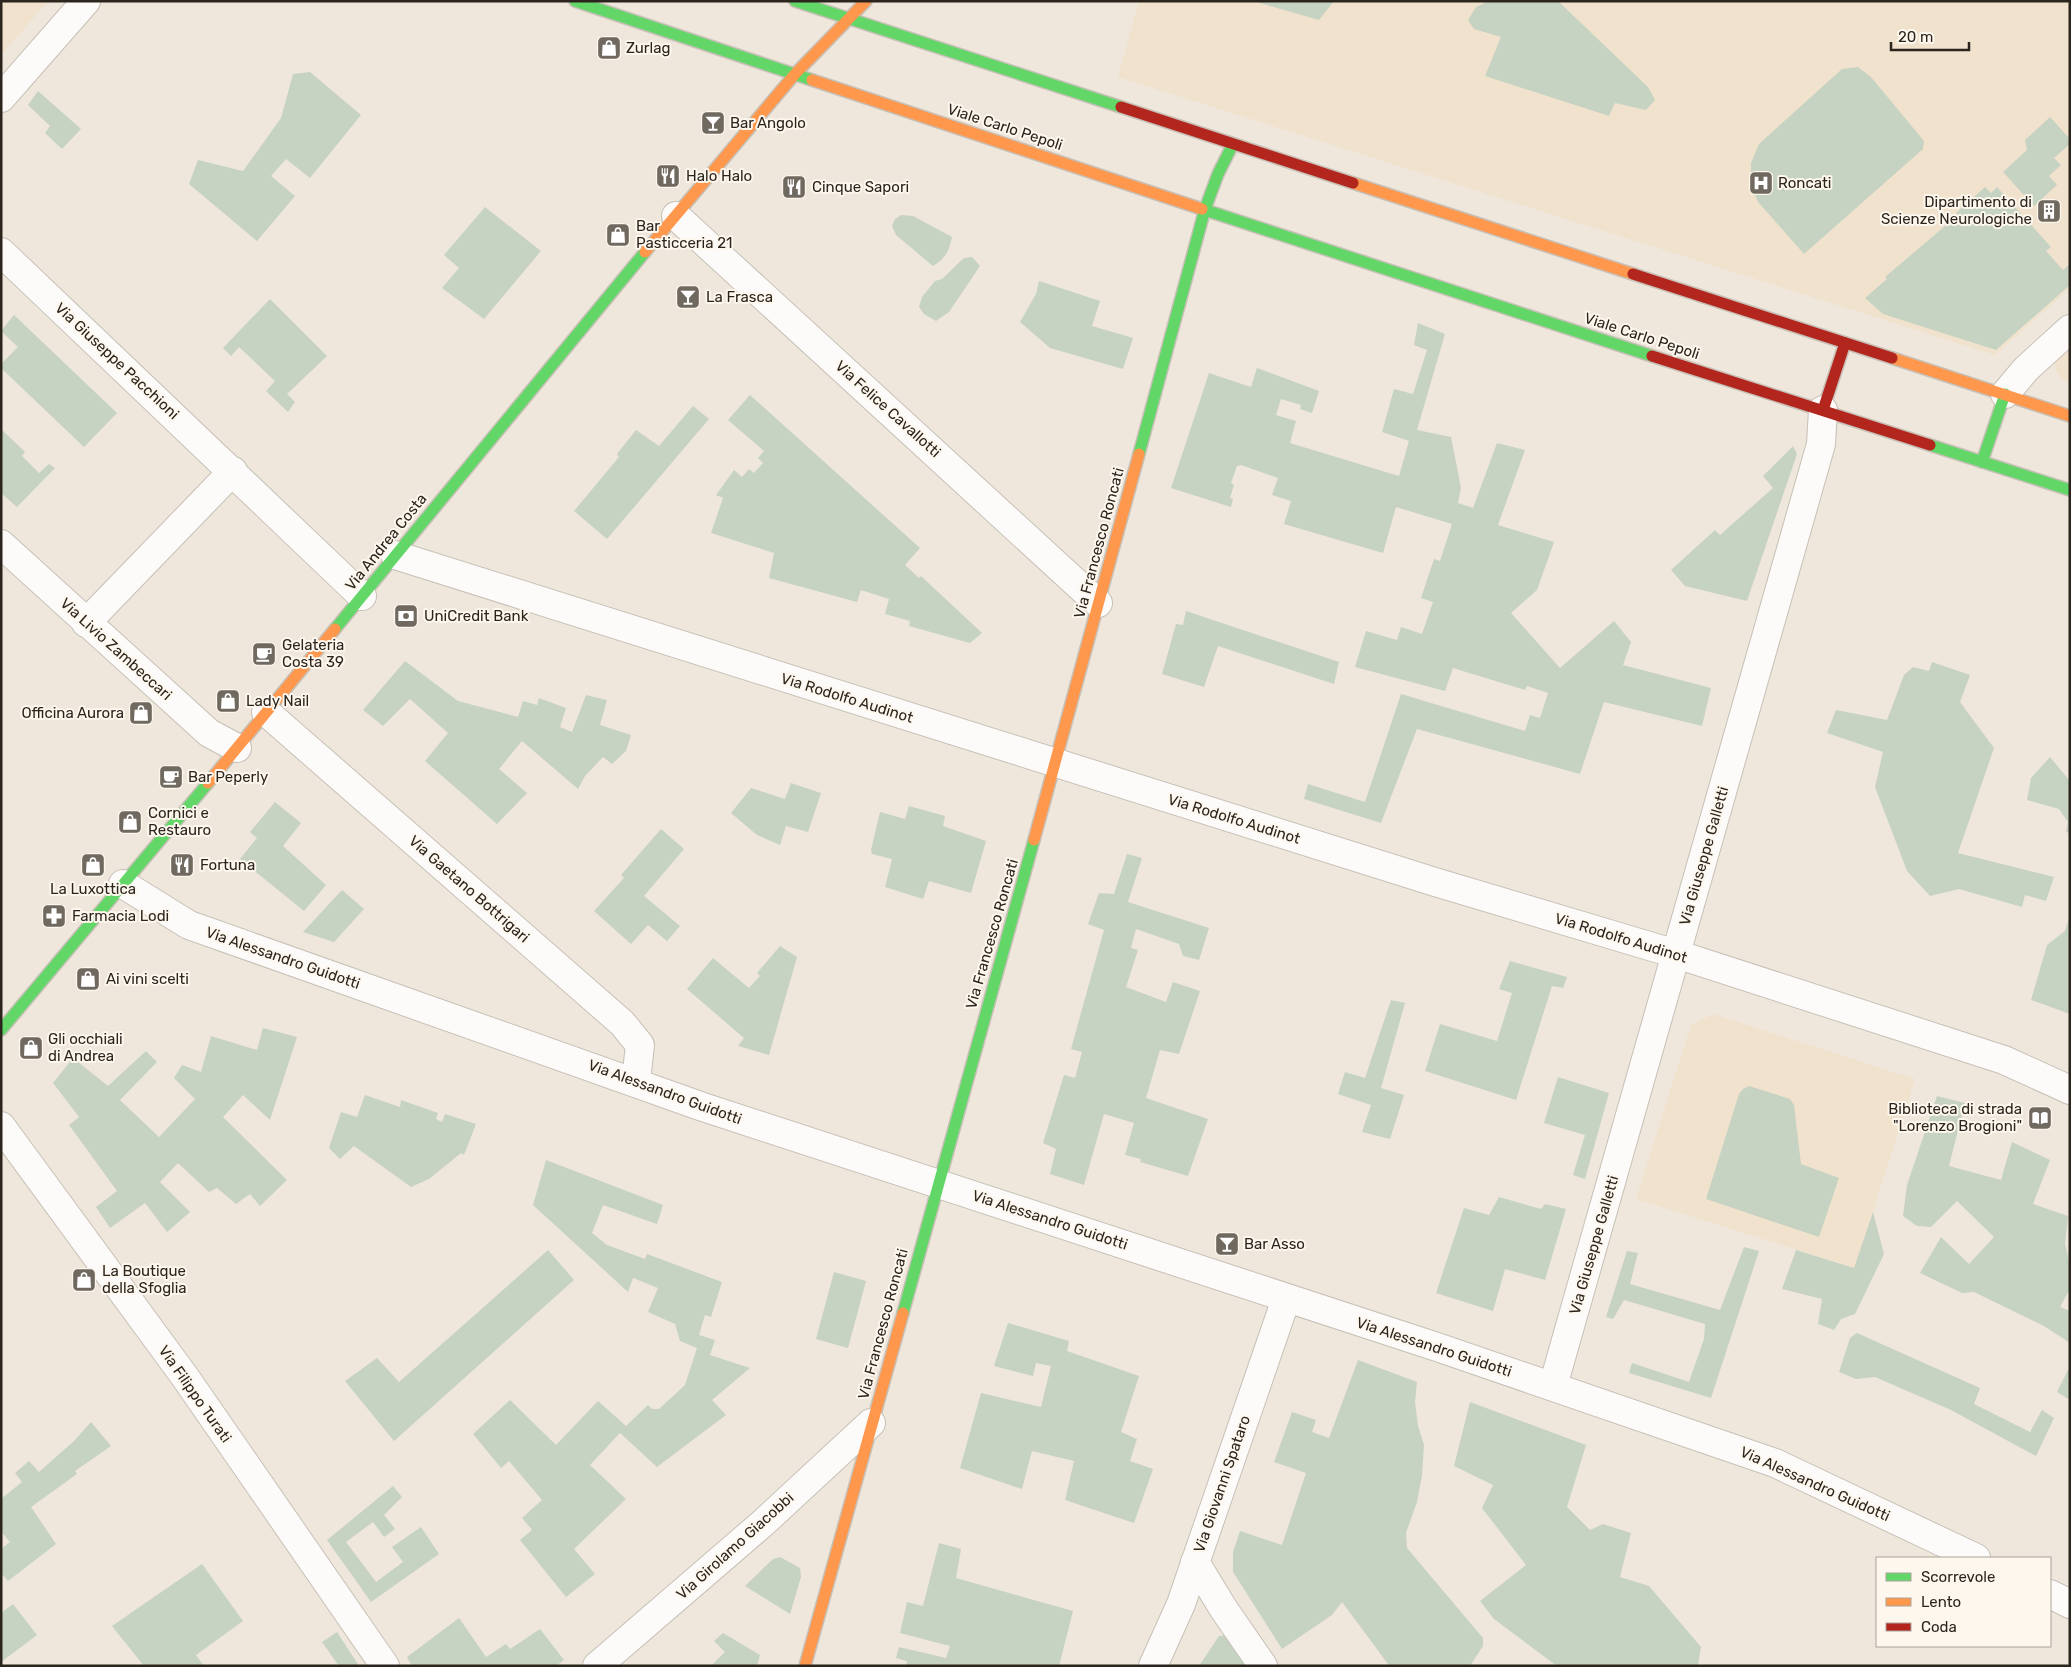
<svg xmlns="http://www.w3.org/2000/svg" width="2071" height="1667" font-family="Rubik,sans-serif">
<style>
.built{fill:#f0e2cd}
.green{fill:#c6d3c2}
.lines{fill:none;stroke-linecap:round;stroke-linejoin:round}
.street-casing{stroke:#c7c0b7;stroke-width:30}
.fast-casing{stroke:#c7c0b7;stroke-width:14}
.slow-casing{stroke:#c7c0b7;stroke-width:14}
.jam-casing{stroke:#c7c0b7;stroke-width:14}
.street{stroke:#fdfbfa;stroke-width:28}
.fast{stroke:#63d668;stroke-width:11}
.slow{stroke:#ff974d;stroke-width:11}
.jam{stroke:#b3261e;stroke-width:11}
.labels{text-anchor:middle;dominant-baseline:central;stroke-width:4;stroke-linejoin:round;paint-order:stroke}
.poi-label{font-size:15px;fill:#2b251d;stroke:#fdf7ee;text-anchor:start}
.street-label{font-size:15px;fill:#2b251d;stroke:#fdf7ee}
</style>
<rect width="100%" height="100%" fill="#efe7db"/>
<g class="built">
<polygon points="1,1 48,1 1,55"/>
<polygon points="1139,1 2070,1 2070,288 1995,355 1118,77"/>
<polygon points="2070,337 2070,382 2063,380 2057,372 2055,364 2056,357"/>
<polygon points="1713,1014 1915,1079 1855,1268 1636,1199 1691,1025"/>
</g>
<g class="green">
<polygon points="1253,1 1334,1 1319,20"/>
<polygon points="1489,1 1558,1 1648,87 1655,100 1646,110 1615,103 1609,116 1485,76 1501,37 1474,29 1468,20 1476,7"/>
<polygon points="1858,67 1871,77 1924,141 1923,149 1804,254 1758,202 1751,185 1751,163 1759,144 1842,69"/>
<polygon points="310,72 361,115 310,178 286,159 271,176 295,196 257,241 189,184 198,160 243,171 281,118 293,74"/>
<polygon points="38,91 81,129 62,149 45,133 50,126 28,105"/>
<polygon points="2050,117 2070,139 2070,144 2054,158 2061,165 2049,176 2057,185 2034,206 2003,172 2027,150 2025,140"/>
<polygon points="1985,187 1991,193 1997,187 2051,247 2046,251 2063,270 2070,264 2070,285 1996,350 1883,314 1865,298 1887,279 1885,277 1958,215 1956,213"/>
<polygon points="485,207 541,251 484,319 442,288 459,268 444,255"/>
<path d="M901 215 913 216 952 237C949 251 946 258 933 266L896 235 892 226 895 219Z"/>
<polygon points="972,257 980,266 949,312 936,321 924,314 919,307 922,297 935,281 942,279 964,258"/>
<polygon points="1039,281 1100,301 1092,326 1133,338 1123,369 1050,348 1020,322 1036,294"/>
<polygon points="270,299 327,356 287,394 295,402 288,412 266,391 275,381 239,347 231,356 223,348"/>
<polygon points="14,315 117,413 84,447 1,368 1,364 18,347 1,331"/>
<polygon points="1418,323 1445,334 1417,430 1451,437 1461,488 1458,503 1473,508 1497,443 1525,450 1498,525 1554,542 1537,590 1511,613 1560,668 1614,621 1631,642 1623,665 1711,688 1702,726 1604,702 1580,774 1417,729 1381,823 1304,799 1308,784 1365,802 1401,694 1525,731 1530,715 1540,718 1548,693 1527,686 1525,690 1453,668 1445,691 1355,667 1366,631 1397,640 1401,627 1422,634 1433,602 1421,598 1434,559 1440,561 1452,524 1396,507 1383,553 1284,524 1291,501 1272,495 1278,478 1241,465 1237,466 1231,483 1234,485 1230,498 1233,499 1231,507 1171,488 1209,373 1251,387 1257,368 1319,391 1312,413 1300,409 1301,405 1281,399 1276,415 1296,421 1290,443 1399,476 1409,441 1382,432 1394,389 1413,394 1427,350 1414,345"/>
<polygon points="750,395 920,548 905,565 919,578 921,576 982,633 970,643 909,626 910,621 885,614 889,599 861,590 857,602 769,578 774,553 711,533 723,498 716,495 734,470 742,477 749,469 754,473 763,463 758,458 764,451 728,420"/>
<polygon points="693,406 709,419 607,539 574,511 619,457 617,454 636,430 659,446"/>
<polygon points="1,429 25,452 22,456 39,473 49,464 55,468 17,507 1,493"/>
<polygon points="1793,446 1797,454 1747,601 1685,586 1671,570 1715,530 1720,535 1773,488 1763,476"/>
<polygon points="1186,611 1339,662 1334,684 1218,646 1204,687 1162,674 1176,624 1183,625"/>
<polygon points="405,661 458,701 518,717 523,701 537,705 539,698 566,708 560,727 572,732 586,695 607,700 600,725 631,735 626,751 612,764 603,757 585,776 578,789 522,741 499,769 527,793 497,824 425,761 448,733 410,699 383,726 363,710"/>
<polygon points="1932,662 1970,675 1960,702 1994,748 1958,853 2054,877 2046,901 2025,895 2022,907 1959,889 1930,896 1907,871 1875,787 1883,752 1827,733 1836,710 1887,720 1904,675 1913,667 1929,671"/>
<polygon points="2050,757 2070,781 2070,833 2066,832 2068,822 2059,809 2027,800 2031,778"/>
<polygon points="791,783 821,793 808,832 786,826 780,845 757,835 731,813 751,788 785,799"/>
<polygon points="275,802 301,823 283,846 326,885 304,911 240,859 257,838 250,832"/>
<polygon points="909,806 945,816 943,826 986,841 971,893 929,881 923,899 885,887 892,859 872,854 871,850 880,812 905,819"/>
<polygon points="661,829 684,849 644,896 680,926 667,941 648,925 631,944 594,911 624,878 621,875"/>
<polygon points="1127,854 1142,858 1128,902 1209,928 1199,960 1183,956 1179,944 1136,929 1131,948 1138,950 1126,987 1166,1002 1173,982 1200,991 1179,1054 1160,1050 1146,1098 1208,1119 1188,1176 1140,1162 1141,1159 1125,1155 1134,1123 1104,1114 1084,1185 1050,1174 1056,1149 1043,1143 1064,1075 1075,1078 1082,1052 1071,1049 1104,930 1088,924 1099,893 1114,894"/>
<polygon points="342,890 364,909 334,942 303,932"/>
<polygon points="2070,915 2070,1014 2031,1000 2047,945 2065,931"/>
<polygon points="780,946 797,957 769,1055 738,1046 744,1038 687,989 713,958 749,988 760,976 757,973"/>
<polygon points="1510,961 1567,977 1563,988 1552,986 1516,1100 1425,1071 1440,1024 1497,1041 1512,993 1499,989"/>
<polygon points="1391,1000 1405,1003 1381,1088 1404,1095 1390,1139 1362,1132 1371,1105 1338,1094 1345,1072 1365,1078"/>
<polygon points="263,1028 297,1037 270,1120 243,1095 223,1117 287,1180 260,1206 250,1194 236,1204 217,1188 209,1192 178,1163 160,1182 190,1212 167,1232 145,1203 110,1228 96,1207 117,1191 69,1125 79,1117 53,1083 73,1058 108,1086 146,1051 157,1062 120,1100 159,1137 195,1099 174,1078 182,1065 201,1072 211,1036 257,1050"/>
<polygon points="1558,1077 1609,1093 1585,1179 1573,1175 1585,1135 1544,1123"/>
<polygon points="1749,1086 1790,1099 1794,1105 1801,1164 1839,1178 1819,1237 1706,1199 1739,1094 1743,1089"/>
<polygon points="365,1095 400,1107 401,1100 438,1113 436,1119 442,1122 445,1114 476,1124 464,1155 461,1153 429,1179 411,1187 354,1146 340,1159 329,1148 341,1112 357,1117"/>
<polygon points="1937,1096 1965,1103 1949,1166 2001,1180 2012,1142 2050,1160 2033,1204 2068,1216 2065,1244 2070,1265 2070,1289 2060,1307 2070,1311 2070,1343 2044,1326 1974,1292 1962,1293 1920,1273 1941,1237 1969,1264 1994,1237 1957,1201 1931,1227 1917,1226 1903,1216 1907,1185"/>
<polygon points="546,1160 663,1205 657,1224 603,1205 592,1233 607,1245 645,1259 647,1254 722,1282 711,1317 705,1315 699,1335 715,1340 710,1355 750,1368 712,1400 726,1415 657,1467 620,1433 590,1465 626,1499 574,1549 595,1574 566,1597 520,1540 532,1530 522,1518 542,1500 509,1461 501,1468 473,1434 510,1400 556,1445 598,1401 626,1426 648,1405 652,1409 659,1409 685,1385 697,1348 680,1341 675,1324 648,1312 658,1288 633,1278 628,1292 533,1205"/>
<polygon points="1499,1197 1541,1209 1545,1204 1566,1209 1545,1280 1505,1269 1493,1311 1436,1293 1464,1208 1489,1215"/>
<polygon points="1873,1212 1884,1254 1855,1314 1841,1319 1834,1330 1818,1324 1822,1299 1782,1289 1796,1250 1854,1268"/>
<polygon points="1744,1247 1759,1251 1711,1398 1629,1373 1632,1363 1689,1382 1704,1339 1705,1324 1624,1300 1613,1319 1606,1317 1627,1251 1638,1253 1630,1284 1720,1310"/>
<polygon points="548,1250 574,1280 394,1441 345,1381 377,1358 399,1382"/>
<polygon points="834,1272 866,1281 848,1348 816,1339"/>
<polygon points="1008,1323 1069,1341 1067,1351 1139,1376 1121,1432 1137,1439 1130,1461 1153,1469 1134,1523 1065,1500 1074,1461 1032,1451 1022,1489 960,1468 981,1393 1041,1407 1051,1366 1036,1363 1033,1376 994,1366"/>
<polygon points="1857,1333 1980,1388 1974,1404 2030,1432 2042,1410 2054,1418 2036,1456 1951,1410 1875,1377 1856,1379 1839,1372 1850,1338"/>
<polygon points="1358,1360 1417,1382 1415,1402 1418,1426 1424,1445 1422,1475 1417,1502 1406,1533 1407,1548 1483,1638 1483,1646 1470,1666 1387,1666 1388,1664 1342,1602 1332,1615 1282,1649 1233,1572 1233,1552 1240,1531 1282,1545 1306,1473 1274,1462 1292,1412 1316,1420 1312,1432 1329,1438"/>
<polygon points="2070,1366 2070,1400 2057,1392"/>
<polygon points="1470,1402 1586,1445 1567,1507 1590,1530 1603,1524 1631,1533 1620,1577 1649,1586 1701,1647 1698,1666 1557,1666 1494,1619 1480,1601 1526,1565 1482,1508 1493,1485 1454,1466"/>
<polygon points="91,1422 111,1446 75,1471 77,1474 31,1507 56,1544 8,1581 1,1573 1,1549 10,1542 1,1531 1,1499 22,1482 15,1473 29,1461 39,1472 74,1441"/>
<polygon points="393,1486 402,1497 384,1515 395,1529 384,1537 373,1522 346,1542 376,1582 403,1562 392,1547 421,1527 439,1554 371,1602 327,1540"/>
<polygon points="939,1543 961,1549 956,1578 1073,1611 1059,1666 906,1666 907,1661 896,1658 899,1647 946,1658 950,1646 900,1633 907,1602 923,1606"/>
<polygon points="780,1557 800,1568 801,1577 790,1614 745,1586 773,1559"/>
<polygon points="202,1564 243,1621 196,1655 204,1666 144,1666 112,1626"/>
<polygon points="13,1604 37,1635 1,1662 1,1613"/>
<polygon points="459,1618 486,1657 506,1644 510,1649 540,1629 564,1660 556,1666 412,1666 407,1657"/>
<polygon points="337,1632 359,1666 339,1666 322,1642"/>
<polygon points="723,1633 760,1655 757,1666 711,1666 725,1652 714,1641"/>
<polygon points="1226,1635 1247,1666 1199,1666 1219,1636"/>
</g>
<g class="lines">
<defs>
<g id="street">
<polyline points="1,98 86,1"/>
<polyline points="676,216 1098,603"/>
<polyline points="1,252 362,596"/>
<polyline points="2005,394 2026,369 2070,329"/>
<polyline points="1,544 209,733 237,748"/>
<polyline points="395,555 1435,882 1676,954 2004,1060 2070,1090"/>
<polyline points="86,623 233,471"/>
<polyline points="266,712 622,1023 640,1045 636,1081"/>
<polyline points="123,884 189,925 703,1107 1437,1347 1775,1463 1976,1558"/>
<polyline points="1,1126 185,1377 385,1666"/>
<polyline points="1553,1386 1821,444 1823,410"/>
<polyline points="1195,1562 1223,1608 1263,1666"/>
<polyline points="2050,1594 2070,1604"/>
<polyline points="597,1666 763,1523 871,1423"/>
<polyline points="1153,1666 1181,1604 1286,1299"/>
</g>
<g id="fast">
<polyline points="575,1 812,80"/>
<polyline points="795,1 1121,107"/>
<polyline points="1202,209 1652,356"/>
<polyline points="1930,445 2070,490"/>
<polyline points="1139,454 1205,209 1218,174 1233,144"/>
<polyline points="1982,462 2005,394"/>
<polyline points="335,629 645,252"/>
<polyline points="1,1030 208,783"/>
<polyline points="903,1313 1034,840"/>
</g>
<g id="slow">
<polyline points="812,80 1202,209"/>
<polyline points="1353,183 1633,274"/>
<polyline points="645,252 795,74 866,1"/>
<polyline points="1892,358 2070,416"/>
<polyline points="208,783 335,629"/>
<polyline points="1034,840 1139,454"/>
<polyline points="805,1666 903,1313"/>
</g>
<g id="jam">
<polyline points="1121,107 1353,183"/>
<polyline points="1633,274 1892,358"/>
<polyline points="1652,356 1930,445"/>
<polyline points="1823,410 1845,343"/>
</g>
</defs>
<use href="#street" class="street-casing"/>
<use href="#fast" class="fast-casing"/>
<use href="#slow" class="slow-casing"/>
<use href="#jam" class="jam-casing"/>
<use href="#street" class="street"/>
<use href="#fast" class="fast"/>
<use href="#slow" class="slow"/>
<use href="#jam" class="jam"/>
</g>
<defs>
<symbol id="shop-square" viewBox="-11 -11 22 22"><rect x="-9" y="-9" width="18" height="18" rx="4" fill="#706960" stroke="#fdf7ee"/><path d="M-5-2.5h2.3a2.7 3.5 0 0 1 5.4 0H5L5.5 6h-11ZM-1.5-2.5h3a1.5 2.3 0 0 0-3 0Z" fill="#fff"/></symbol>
<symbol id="bar-square" viewBox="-11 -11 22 22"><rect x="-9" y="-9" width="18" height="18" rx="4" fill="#706960" stroke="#fdf7ee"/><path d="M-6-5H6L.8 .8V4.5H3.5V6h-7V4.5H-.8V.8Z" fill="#fff"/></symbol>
<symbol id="restaurant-square" viewBox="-11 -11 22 22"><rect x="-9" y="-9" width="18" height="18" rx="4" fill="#706960" stroke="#fdf7ee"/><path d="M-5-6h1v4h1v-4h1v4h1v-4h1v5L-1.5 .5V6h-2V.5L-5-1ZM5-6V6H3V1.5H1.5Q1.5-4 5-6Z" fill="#fff"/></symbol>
<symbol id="hospital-square" viewBox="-11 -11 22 22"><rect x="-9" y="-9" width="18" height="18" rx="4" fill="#706960" stroke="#fdf7ee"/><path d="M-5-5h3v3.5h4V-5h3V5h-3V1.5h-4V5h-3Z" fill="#fff"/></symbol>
<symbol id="building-square" viewBox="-11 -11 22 22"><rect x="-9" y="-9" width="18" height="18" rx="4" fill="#706960" stroke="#fdf7ee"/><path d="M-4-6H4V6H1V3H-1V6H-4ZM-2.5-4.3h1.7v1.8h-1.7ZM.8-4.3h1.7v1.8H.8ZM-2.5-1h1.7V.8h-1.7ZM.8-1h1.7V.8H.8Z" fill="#fff"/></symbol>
<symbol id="bank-square" viewBox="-11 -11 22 22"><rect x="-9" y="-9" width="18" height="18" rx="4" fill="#706960" stroke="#fdf7ee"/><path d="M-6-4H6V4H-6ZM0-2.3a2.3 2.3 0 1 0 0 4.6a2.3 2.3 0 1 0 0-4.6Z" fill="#fff"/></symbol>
<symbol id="cafe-square" viewBox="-11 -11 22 22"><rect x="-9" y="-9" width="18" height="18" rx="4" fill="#706960" stroke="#fdf7ee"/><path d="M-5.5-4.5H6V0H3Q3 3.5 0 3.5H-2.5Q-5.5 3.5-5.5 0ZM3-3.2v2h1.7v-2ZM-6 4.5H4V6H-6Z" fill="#fff"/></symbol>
<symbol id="pharmacy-square" viewBox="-11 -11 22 22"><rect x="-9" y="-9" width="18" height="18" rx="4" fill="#706960" stroke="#fdf7ee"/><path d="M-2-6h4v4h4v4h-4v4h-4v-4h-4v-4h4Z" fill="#fff"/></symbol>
<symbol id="library-square" viewBox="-11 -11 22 22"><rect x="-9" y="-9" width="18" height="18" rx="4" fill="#706960" stroke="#fdf7ee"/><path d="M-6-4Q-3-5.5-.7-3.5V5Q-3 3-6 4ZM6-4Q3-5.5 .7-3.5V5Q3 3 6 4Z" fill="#fff"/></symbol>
</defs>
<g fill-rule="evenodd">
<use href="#shop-square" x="595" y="34" width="28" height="28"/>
<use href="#bar-square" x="699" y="109" width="28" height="28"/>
<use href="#restaurant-square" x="654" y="162" width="28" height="28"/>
<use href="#hospital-square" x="1747" y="169" width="28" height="28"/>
<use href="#restaurant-square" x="780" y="173" width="28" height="28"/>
<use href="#building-square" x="2035" y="197" width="28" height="28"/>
<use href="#shop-square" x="604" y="221" width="28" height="28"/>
<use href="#bar-square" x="674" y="283" width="28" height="28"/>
<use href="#bank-square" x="392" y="602" width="28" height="28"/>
<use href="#cafe-square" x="250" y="640" width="28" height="28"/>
<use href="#shop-square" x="214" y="687" width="28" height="28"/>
<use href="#shop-square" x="127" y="699" width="28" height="28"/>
<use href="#cafe-square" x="157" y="763" width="28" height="28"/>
<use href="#shop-square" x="116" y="808" width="28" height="28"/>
<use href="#shop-square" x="79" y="851" width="28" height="28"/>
<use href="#restaurant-square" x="168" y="851" width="28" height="28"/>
<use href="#pharmacy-square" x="40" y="902" width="28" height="28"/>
<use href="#shop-square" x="74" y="965" width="28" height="28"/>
<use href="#shop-square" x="17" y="1034" width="28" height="28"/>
<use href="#library-square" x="2026" y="1104" width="28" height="28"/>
<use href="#bar-square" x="1213" y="1230" width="28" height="28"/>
<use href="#shop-square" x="70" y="1266" width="28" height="28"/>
</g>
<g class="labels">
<g class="poi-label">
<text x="626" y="48">Zurlag</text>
<text x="730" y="123">Bar Angolo</text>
<text x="686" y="176">Halo Halo</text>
<text x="1778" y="183">Roncati</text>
<text x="812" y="187">Cinque Sapori</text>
<text x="2032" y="202" text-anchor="end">Dipartimento di<tspan x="2032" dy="17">Scienze Neurologiche</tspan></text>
<text x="636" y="226">Bar<tspan x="636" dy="17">Pasticceria 21</tspan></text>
<text x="706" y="297">La Frasca</text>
<text x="424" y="616">UniCredit Bank</text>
<text x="282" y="645">Gelateria<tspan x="282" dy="17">Costa 39</tspan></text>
<text x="246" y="701">Lady Nail</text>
<text x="124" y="713" text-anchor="end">Officina Aurora</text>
<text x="188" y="777">Bar Peperly</text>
<text x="148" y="813">Cornici e<tspan x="148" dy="17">Restauro</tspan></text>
<text x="200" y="865">Fortuna</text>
<text x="93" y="889" text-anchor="middle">La Luxottica</text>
<text x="72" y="916">Farmacia Lodi</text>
<text x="106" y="979">Ai vini scelti</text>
<text x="48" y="1039">Gli occhiali<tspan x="48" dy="17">di Andrea</tspan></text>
<text x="2022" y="1109" text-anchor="end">Biblioteca di strada<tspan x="2022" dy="17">"Lorenzo Brogioni"</tspan></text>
<text x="1244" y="1244">Bar Asso</text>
<text x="102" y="1271">La Boutique<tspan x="102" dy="17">della Sfoglia</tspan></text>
</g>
<g class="street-label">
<text transform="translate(1005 127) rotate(18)">Viale Carlo Pepoli</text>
<text transform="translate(1642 336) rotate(18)">Viale Carlo Pepoli</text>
<text transform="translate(117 361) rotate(43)">Via Giuseppe Pacchioni</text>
<text transform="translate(888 409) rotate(42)">Via Felice Cavallotti</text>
<text transform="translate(386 542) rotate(-51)">Via Andrea Costa</text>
<text transform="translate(1099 543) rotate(-75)">Via Francesco Roncati</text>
<text transform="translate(116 649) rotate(42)">Via Livio Zambeccari</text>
<text transform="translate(847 698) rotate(17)">Via Rodolfo Audinot</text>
<text transform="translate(1234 819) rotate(17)">Via Rodolfo Audinot</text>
<text transform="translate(1704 856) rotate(-74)">Via Giuseppe Galletti</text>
<text transform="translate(469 889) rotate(41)">Via Gaetano Bottrigari</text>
<text transform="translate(992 934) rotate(-74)">Via Francesco Roncati</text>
<text transform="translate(1621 938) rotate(17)">Via Rodolfo Audinot</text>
<text transform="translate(283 958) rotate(19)">Via Alessandro Guidotti</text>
<text transform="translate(665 1092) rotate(20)">Via Alessandro Guidotti</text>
<text transform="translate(1050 1220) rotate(18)">Via Alessandro Guidotti</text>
<text transform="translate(1594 1245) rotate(-74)">Via Giuseppe Galletti</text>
<text transform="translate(883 1324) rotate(-75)">Via Francesco Roncati</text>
<text transform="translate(1434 1347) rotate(18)">Via Alessandro Guidotti</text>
<text transform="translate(195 1394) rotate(55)">Via Filippo Turati</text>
<text transform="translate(1222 1484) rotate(-71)">Via Giovanni Spataro</text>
<text transform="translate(1815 1484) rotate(24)">Via Alessandro Guidotti</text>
<text transform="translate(735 1546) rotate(-42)">Via Girolamo Giacobbi</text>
</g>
</g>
<rect width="2071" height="1667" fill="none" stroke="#2b251d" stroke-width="5"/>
<rect x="1876" y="1557" width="175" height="90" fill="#fdf7ee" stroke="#a9a39a"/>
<rect x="1886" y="1573" width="25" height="8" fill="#63d668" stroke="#a9a39a"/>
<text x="1921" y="1582" font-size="15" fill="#2b251d">Scorrevole</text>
<rect x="1886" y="1598" width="25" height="8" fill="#ff974d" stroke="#a9a39a"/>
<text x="1921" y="1607" font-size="15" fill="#2b251d">Lento</text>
<rect x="1886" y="1623" width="25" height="8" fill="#b3261e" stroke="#a9a39a"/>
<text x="1921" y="1632" font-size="15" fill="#2b251d">Coda</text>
<path d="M1891 42v8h78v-8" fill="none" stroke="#2b251d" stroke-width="2.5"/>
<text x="1898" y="42" font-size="15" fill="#2b251d" stroke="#fdf7ee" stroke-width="4" paint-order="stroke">20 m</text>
</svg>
